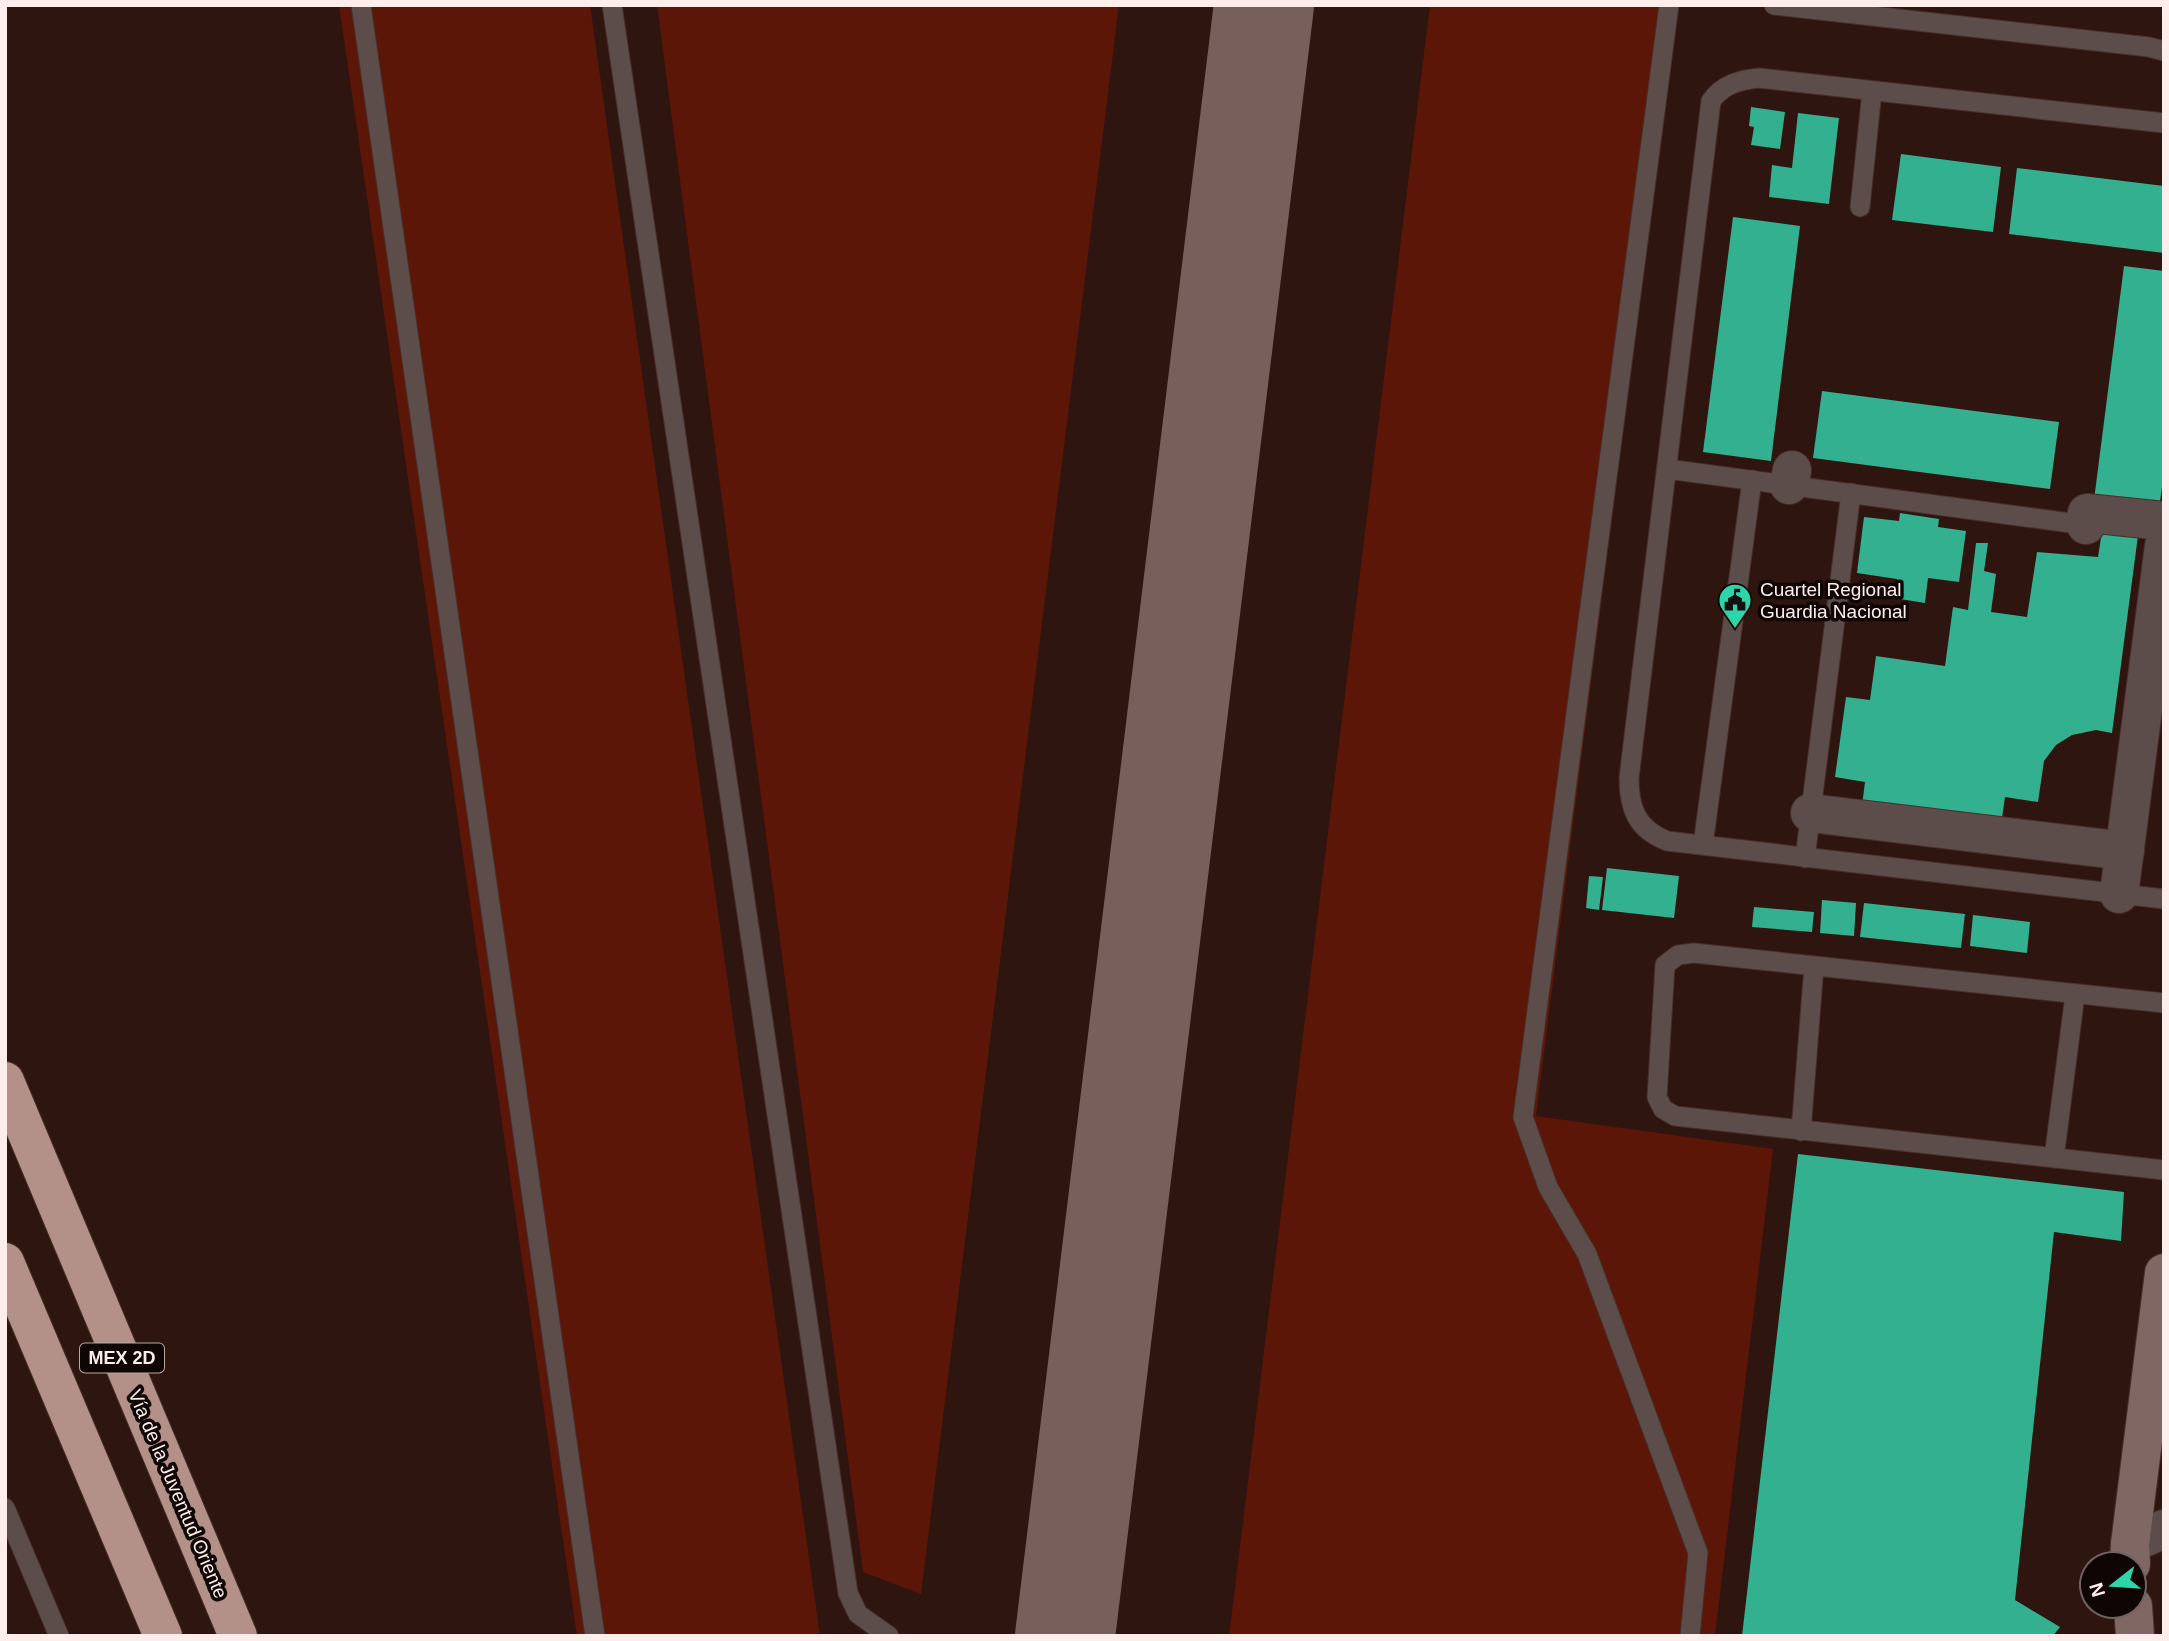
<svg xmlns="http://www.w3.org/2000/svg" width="2169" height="1641" font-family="Arial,sans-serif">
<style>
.green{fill:#5c1607}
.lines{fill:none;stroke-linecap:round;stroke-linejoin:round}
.taxiway{stroke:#77605c;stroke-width:100}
.building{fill:#33b08f}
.lane-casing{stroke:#482f29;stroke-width:21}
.street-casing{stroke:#482f29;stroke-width:40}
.secondary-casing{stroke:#482f29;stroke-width:40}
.highway-casing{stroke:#482f29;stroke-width:40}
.lane{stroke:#5c4d4a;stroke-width:19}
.street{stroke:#5c4d4a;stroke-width:38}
.secondary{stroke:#7f6863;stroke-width:38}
.highway{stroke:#b39088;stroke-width:38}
.labels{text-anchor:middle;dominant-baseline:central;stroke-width:7;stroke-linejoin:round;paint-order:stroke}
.shield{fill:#0f0503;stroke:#b6a8a5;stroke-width:2}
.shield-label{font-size:18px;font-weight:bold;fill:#feeeeb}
.poi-label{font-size:19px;fill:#feeeeb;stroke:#0f0503;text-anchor:start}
.street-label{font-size:19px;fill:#feeeeb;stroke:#0f0503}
</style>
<rect width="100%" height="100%" fill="#2f150f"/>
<g class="green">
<polygon points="339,5 590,5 820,1636 577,1636"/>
<polygon points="657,5 1119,5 921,1594 863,1572"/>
<polygon points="1430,5 1677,5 1536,1116 1773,1149 1715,1636 1229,1636"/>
</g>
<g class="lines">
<polyline class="taxiway" points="1065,1636 1264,5"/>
</g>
<g class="building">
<polygon points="1751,107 1785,112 1780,149 1751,145 1754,127 1749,126"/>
<polygon points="1798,113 1839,118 1829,204 1769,197 1772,165 1792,168"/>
<polygon points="1901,154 2001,167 1993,232 1892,220"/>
<polygon points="2017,168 2164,186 2164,253 2009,234"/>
<polygon points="1733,217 1800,226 1771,461 1703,452"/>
<polygon points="2124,266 2164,271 2164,472 2159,509 2094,500"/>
<polygon points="1822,391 2059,422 2050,489 1813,458"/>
<polygon points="1900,513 1939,519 1938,527 1966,531 1959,582 1928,578 1925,603 1894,598 1897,579 1857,573 1864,517 1899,521"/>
<polygon points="2103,525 2139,528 2112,733 2096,730 2072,735 2056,745 2044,761 2038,802 2005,797 2000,833 1861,814 1865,782 1835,777 1846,697 1870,700 1876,656 1945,666 1953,607 1968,610 1976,543 1988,543 1984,571 1996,574 1991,612 2027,617 2037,552 2098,557"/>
<polygon points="1607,868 1679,876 1674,918 1602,910"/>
<polygon points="1589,876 1603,877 1599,910 1586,908"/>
<polygon points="1822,900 1856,903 1854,936 1820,933"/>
<polygon points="1864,903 1965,914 1961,948 1860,937"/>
<polygon points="1754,907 1814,912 1812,932 1752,927"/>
<polygon points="1973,915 2030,922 2027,953 1970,946"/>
<polygon points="1798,1154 2124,1192 2121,1241 2054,1232 2015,1600 2060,1627 2053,1636 1742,1636"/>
</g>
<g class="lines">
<defs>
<g id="lane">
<polyline points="361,5 595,1636"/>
<polyline points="612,5 848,1593 858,1614 889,1636"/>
<polyline points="1669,5 1523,1117 1548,1187 1587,1254 1698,1553 1690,1636"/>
<polyline points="1774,5 2149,47 2164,51"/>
<path d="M2164 123 1759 78C1740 80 1723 84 1711 101L1629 778C1629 809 1637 829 1667 841L2164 899"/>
<polyline points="1860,207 1872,91"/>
<polyline points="1667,469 2086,525"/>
<polyline points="1703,845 1752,480"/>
<polyline points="1805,858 1851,493"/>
<polyline points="2164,1003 1694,953 1678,955 1665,965 1657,1097 1663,1109 1675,1116 2164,1170"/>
<polyline points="1801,1131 1814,966"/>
<polyline points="2054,1158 2075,995"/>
<polyline points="5,1508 59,1636"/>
</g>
<g id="street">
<polyline points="1789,485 1792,470"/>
<polyline points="2086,525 2087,513 2164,521"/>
<polyline points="1810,813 2125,851"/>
<polyline points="2119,894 2164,546"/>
<polyline points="2128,1564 2130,1544 2164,1529"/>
</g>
<g id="secondary">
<polyline points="2131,1564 2130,1544 2164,1273"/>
<polyline points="2133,1606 2135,1636"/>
</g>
<g id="highway">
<polyline points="5,1081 238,1636"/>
<polyline points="5,1262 163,1636"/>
</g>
</defs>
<use href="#lane" class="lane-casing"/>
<use href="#street" class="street-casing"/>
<use href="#secondary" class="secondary-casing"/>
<use href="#highway" class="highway-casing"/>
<use href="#lane" class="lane"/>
<use href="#street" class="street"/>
<use href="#secondary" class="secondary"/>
<use href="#highway" class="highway"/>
</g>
<defs>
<symbol id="civic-pin" viewBox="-11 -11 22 30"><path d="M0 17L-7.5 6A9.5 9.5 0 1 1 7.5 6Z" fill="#2dd5ab" stroke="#0f0503"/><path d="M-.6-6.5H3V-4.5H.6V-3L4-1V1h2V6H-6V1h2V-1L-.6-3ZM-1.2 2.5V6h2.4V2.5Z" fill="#111"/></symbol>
</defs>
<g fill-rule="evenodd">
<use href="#civic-pin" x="1716" y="581" width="38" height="52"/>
</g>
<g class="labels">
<rect class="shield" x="80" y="1343.5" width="84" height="29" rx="5"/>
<g class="shield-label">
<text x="122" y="1358">MEX 2D</text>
</g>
<g class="poi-label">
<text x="1760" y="589">Cuartel Regional<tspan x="1760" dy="22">Guardia Nacional</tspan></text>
</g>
<g class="street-label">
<text transform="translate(178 1494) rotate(67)">Vía de la Juventud Oriente</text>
</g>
</g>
<rect width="2169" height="1641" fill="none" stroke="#feeeeb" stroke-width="14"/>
<g transform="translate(2113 1585) rotate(253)"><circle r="33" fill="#0f0503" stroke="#6f6260" stroke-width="2"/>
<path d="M0-5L12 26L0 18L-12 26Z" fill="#2dd5ab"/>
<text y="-10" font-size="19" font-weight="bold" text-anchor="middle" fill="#feeeeb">N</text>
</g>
</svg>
